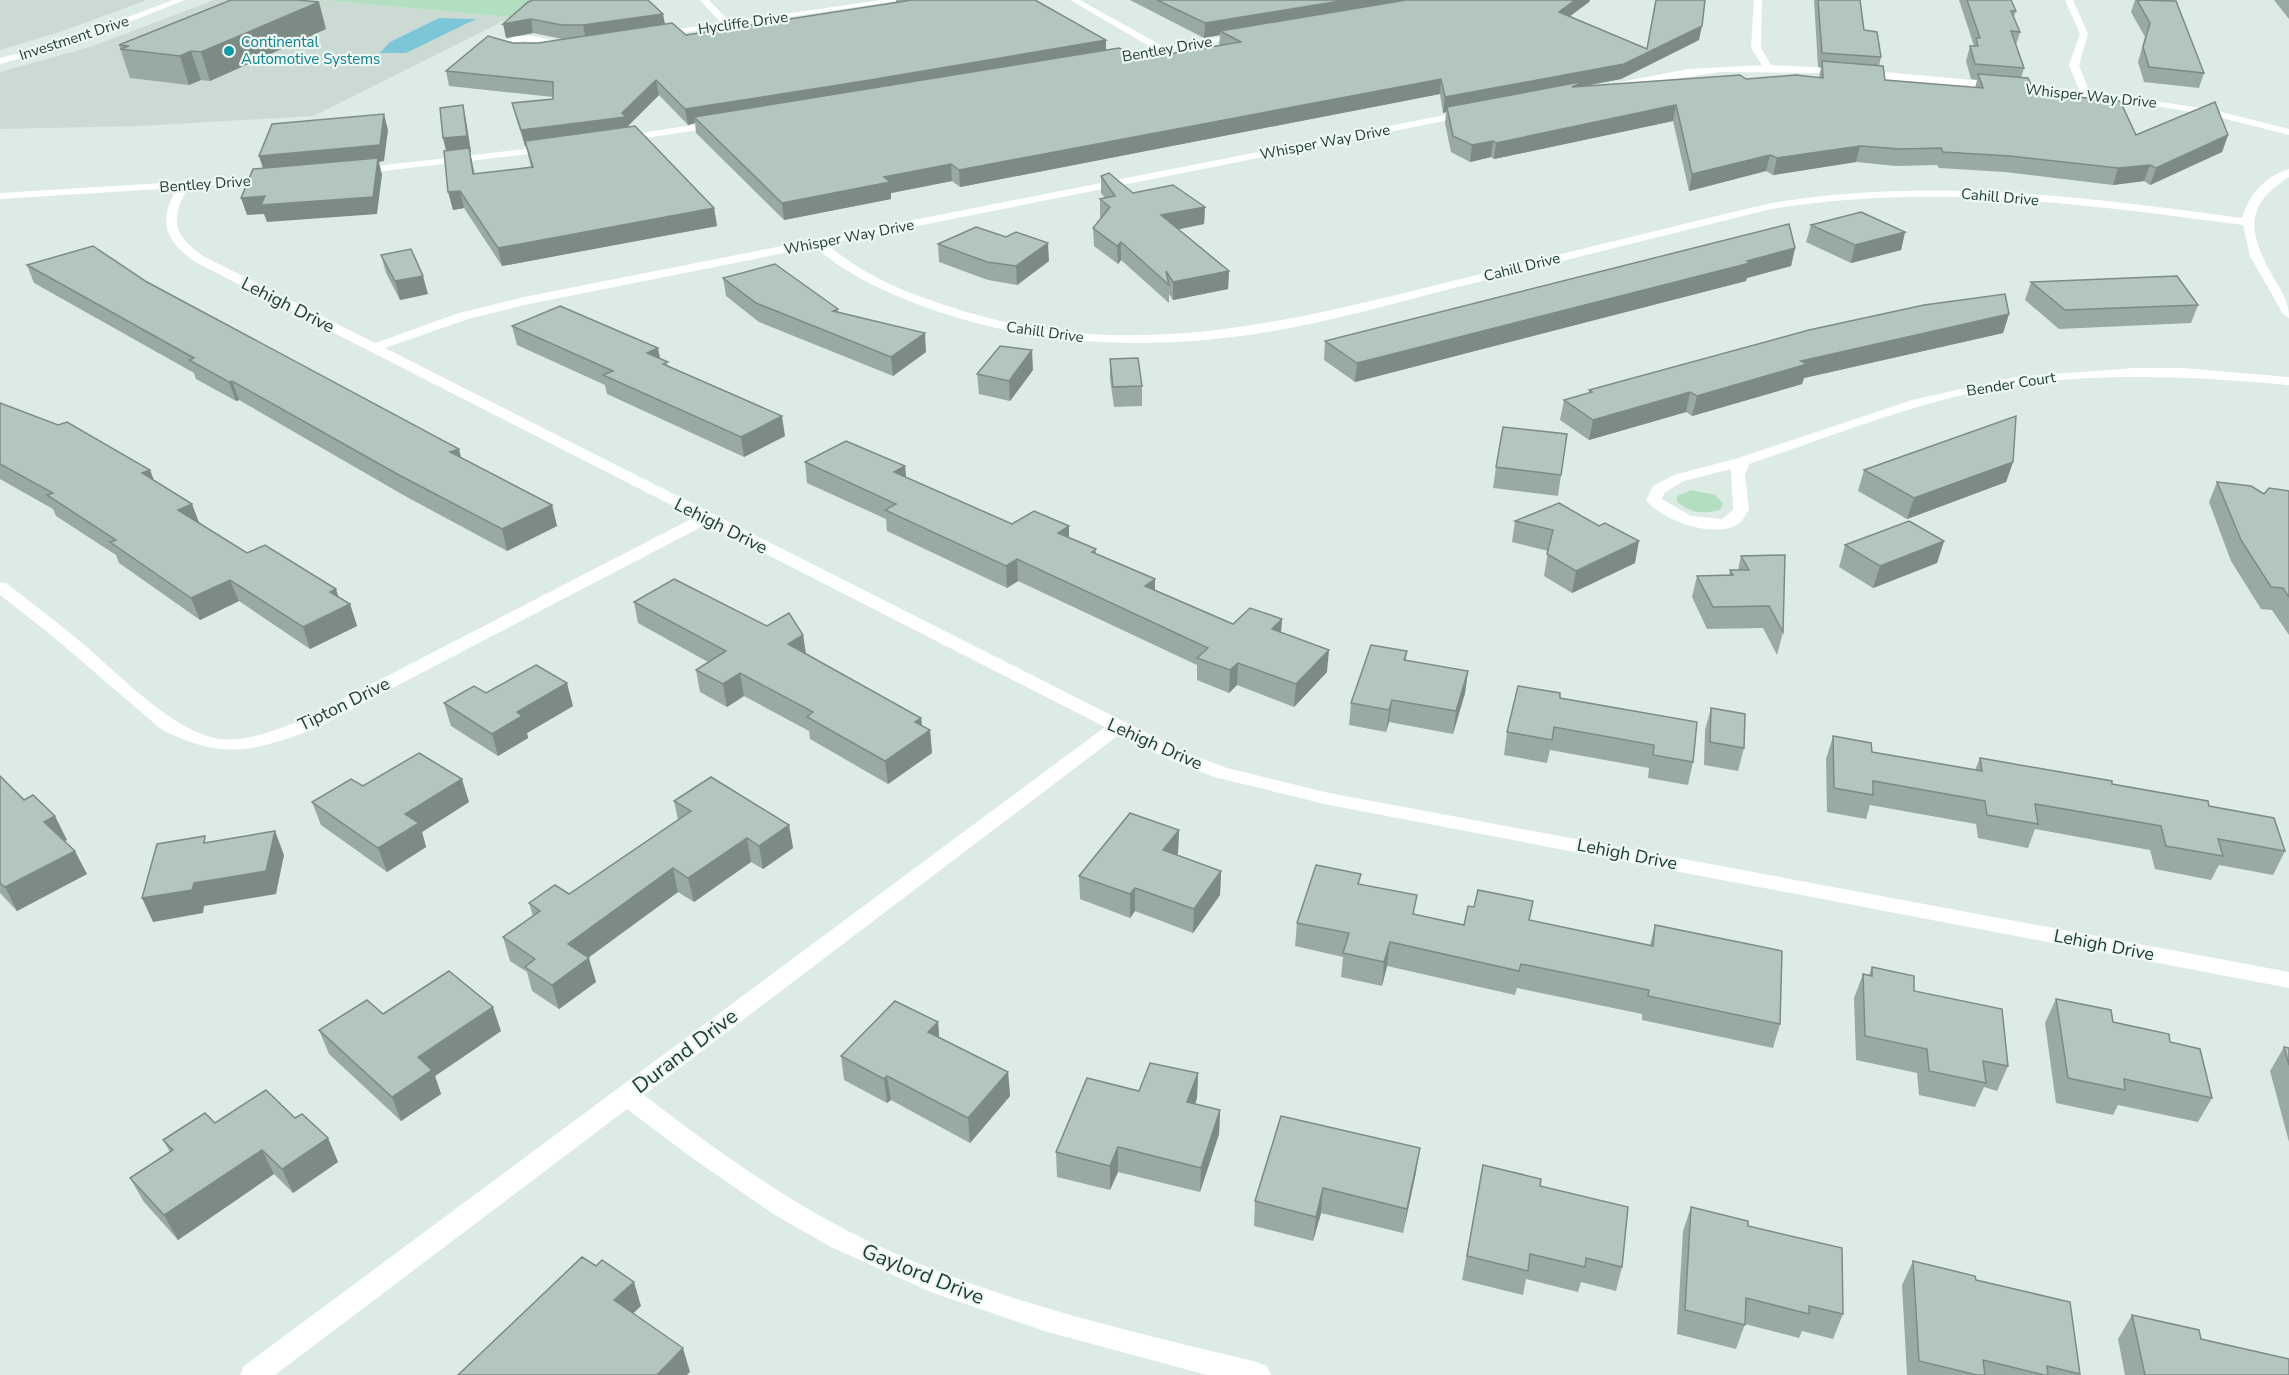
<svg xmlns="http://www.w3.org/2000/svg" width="2289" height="1375" font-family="'Nunito Sans',sans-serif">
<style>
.built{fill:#cbdbd4}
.green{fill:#b3dfc1}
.water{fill:#7dc6d8}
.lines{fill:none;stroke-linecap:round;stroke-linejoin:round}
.street{fill:#fff;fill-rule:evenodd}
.wall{fill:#99aaa3}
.shaded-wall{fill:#7d8b85}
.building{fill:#b2c6be;stroke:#7d8b85;stroke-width:1.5}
.culture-dot{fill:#0f9aa8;stroke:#eef7f3;stroke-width:2}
.labels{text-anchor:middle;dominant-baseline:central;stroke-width:4.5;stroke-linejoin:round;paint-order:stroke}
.far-street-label{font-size:15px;fill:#1d3c35;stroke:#eef7f3}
.far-culture-label{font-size:15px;fill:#0d838f;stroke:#eef7f3;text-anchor:start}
.street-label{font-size:18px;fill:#1d3c35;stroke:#eef7f3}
.near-street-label{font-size:21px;fill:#1d3c35;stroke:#eef7f3}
</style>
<rect width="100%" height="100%" fill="#ddebe5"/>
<g class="built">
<polygon points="0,0 147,0 60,32 0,50"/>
<polygon points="214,0 323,0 511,17 313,116 142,126 0,129 0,72 90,47"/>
</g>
<g class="green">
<polygon points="323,0 545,0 511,17"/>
<path d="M1691 490 1715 495 1723 503 1721 509C1706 515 1688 513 1677 501V496Z"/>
</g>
<polygon class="water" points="439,18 476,19 406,53 380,53 390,42"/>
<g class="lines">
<g class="street">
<polygon points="173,0 185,0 76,43 0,64 0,58 70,39"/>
<polygon points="700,0 709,0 730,22 881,0 903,0 654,37 654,33 657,32 721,23"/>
<polygon points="1070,0 1080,0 1164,47 1244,33 1249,36 1108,62 1103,59 1105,57 1154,49"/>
<polygon points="1754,0 1762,0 1761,48 1771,65 1852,69 2079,90 2069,65 2080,34 2065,0 2073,0 2088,34 2079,65 2089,91 2214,110 2289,129 2289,135 2214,116 2138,103 1819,73 1720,72 1594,91 1589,88 1688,69 1762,65 1751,48"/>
<polygon points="515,36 533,36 576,45 571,48 524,41 502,47 512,53 507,56 492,49 494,44"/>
<path d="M1470 110 1475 113 1474 115 827 244C862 275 904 292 948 306 1132 368 1297 319 1477 275 1574 251 1670 227 1767 204 1924 176 2086 197 2242 218 2249 195 2265 176 2289 169V177C2244 205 2248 232 2272 275 2281 291 2289 300 2289 318L2283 314 2250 256 2243 225C2086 204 1924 182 1767 210 1671 234 1574 258 1478 282 1416 297 1353 316 1290 328 1175 350 1053 350 942 313 896 297 852 279 815 247L529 304 468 319 385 348 1184 752 1227 768 1329 793 2289 972V988L1329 805 1214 777 1170 760 1120 734 644 1095C709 1145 775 1193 848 1231 976 1297 1118 1328 1257 1362L1267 1366 1271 1375H1207L1044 1331 931 1292 831 1247 775 1215 695 1160 627 1109 275 1375H240L244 1366 1105 727 707 524 314 729C252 752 224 760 162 730L50 634 0 595V582L6 583C32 603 57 622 82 643 119 674 173 732 220 739 248 742 275 730 300 721L695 517 195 262C164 239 158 222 177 188L0 199V193L278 176V180L274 181 188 187C170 220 173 235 203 256L375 343 459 313 529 296Z"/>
<polygon points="720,121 725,124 724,126 620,142 615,139 620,136"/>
<polygon points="551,146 555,147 555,151 358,174 353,171 358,168"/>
<path d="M2134 368H2183L2289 377V385C2198 377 2107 372 2016 385 1924 398 1836 435 1749 464L1745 475 1749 510C1746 513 1744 519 1741 522 1719 541 1662 521 1646 500L1653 486 1674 475 1738 458 1912 400 2015 377ZM1731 469 1733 510 1722 519 1691 516 1662 499 1665 492 1684 481Z"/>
</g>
</g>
<g class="wall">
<polygon points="896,0 1035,0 1106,50 1140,59 1219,45 1220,35 1204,38 1130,0 1590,0 1589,2 1570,16 1647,49 1699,40 1621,79 1584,86 1746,79 1819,77 1821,68 1818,67 1814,0 1860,0 1864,30 1881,57 1879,66 1885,80 1975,88 1977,80 1971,79 1966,61 1970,46 1974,46 1959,0 2011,0 2016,11 2014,17 2020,32 2016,45 2024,68 2021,78 2035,93 2136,135 2228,135 2222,152 2150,185 2144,181 2113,185 2005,172 1939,168 1937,165 1896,166 1856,162 1773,175 1766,171 1689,191 1673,121 1494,159 1491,157 1470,162 1451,152 1445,123 1446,112 1443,113 1440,94 960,187 952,181 891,193 891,199 784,220 696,133 695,123 688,125 659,95 628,126 628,127 714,208 717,226 502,266 464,208 453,210 446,151 463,105 466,121 471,152 470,152 475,174 531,167 526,146 525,146 516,118 512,103 553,99 553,97 449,86 446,71 513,43 538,43 562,39 533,33 506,38 528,2 665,24 686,35 896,3"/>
<polygon points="2135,0 2166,0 2204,73 2199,88 2144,82 2138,62 2145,37 2131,12"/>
<polygon points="2274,0 2289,0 2289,19"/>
<polygon points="326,29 210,81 201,80 189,85 130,78 119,45"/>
<polygon points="1101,176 1133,193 1205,207 1204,224 1178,229 1229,271 1228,289 1173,300 1169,294 1169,303 1121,260 1118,264 1094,246 1093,228 1102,218 1100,217 1100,199 1105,198 1101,193"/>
<polygon points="1811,225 1905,232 1901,250 1851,263 1806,242"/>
<polygon points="938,244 1049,261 1017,285 988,280 939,262"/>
<polygon points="1795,248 1791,266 1747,278 1746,281 1355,382 1324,360 1325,341"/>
<polygon points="381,255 428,294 400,300 386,273"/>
<polygon points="27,265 147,282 461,458 552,505 557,526 507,551 405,496 239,400 236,401 196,379 194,373 34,283"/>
<polygon points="723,278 838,309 838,313 926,352 893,376 759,322 726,296"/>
<polygon points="2031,282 2198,305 2191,323 2059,329 2025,300"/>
<polygon points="2009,314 2003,333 1804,378 1802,384 1692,416 1686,412 1589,440 1560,420 1564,400 1589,393 1589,390"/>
<polygon points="512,326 660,358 669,366 785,436 744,457 607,394 605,385 517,345"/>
<polygon points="1110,359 1142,386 1142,406 1114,407 1110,379"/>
<polygon points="1033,370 1010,401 979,394 977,374"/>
<polygon points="0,403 150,470 154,481 200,523 247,553 339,597 350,604 357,626 310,649 239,601 200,620 119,563 116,555 56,516 53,509 0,479"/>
<polygon points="805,462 905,466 906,477 1012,524 1069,538 1096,549 1096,554 1155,579 1155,590 1233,624 1282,619 1281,633 1327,672 1294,707 1237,685 1229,693 1197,680 1197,665 1018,581 1007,588 887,531 886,519 807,483"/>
<polygon points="2013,462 2006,482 1907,519 1858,491 1864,470"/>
<polygon points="1496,467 1561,475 1558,496 1493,488"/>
<polygon points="2217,482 2264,494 2289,491 2289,635 2272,610 2261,609 2231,561 2209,502"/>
<polygon points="1559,503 1635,563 1572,593 1544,576 1548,551 1512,542 1515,521"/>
<polygon points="1944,541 1937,563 1873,588 1839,567 1845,545"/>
<polygon points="1741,556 1783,632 1777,655 1763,628 1707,629 1692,597 1697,576 1729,575 1730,570 1738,570"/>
<polygon points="634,602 767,626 803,635 806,653 921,718 922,726 930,730 932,753 888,784 810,739 809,731 744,696 727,707 700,692 696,670 708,662 638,623"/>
<polygon points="1407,651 1406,660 1468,671 1465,693 1453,734 1389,722 1386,732 1349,725 1351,703"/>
<polygon points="486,693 573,706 527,733 528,738 498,756 451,726 444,703"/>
<polygon points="1560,698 1693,762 1688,785 1648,778 1649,768 1550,750 1547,763 1504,755 1507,732"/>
<polygon points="1711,708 1744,748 1738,771 1704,765 1705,730"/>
<polygon points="1833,736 1872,752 1975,770 1980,758 2112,784 2209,806 2285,851 2273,875 2219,865 2211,880 2155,869 2150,850 2035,829 2028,848 1978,838 1976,824 1870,805 1866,819 1827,812 1826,759"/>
<polygon points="0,776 67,840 65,841 87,874 17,911 0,893"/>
<polygon points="363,786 469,802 422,832 426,847 387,872 321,825 312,802"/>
<polygon points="674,801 789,825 793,848 763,869 751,862 694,902 678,892 588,958 596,982 559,1009 532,991 527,972 510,961 503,937 533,916 529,903 569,894 678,820"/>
<polygon points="1179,830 1178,853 1177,855 1221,871 1220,895 1193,933 1135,911 1130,918 1080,899 1079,876"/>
<polygon points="1360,884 1415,914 1464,925 1529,920 1650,945 1655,925 1780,1024 1773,1048 1642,1020 1642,1014 1517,988 1515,995 1387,966 1382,986 1341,977 1343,957 1295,946 1297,923"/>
<polygon points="1872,967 1914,991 2008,1066 1997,1091 1984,1087 1975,1107 1919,1095 1917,1073 1856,1060 1854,998 1863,974 1869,975"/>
<polygon points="2056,999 2113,1022 2170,1042 2212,1098 2198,1122 2118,1105 2113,1115 2056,1103 2045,1023"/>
<polygon points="383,1014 501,1031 435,1076 441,1094 401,1121 329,1054 319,1030"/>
<polygon points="938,1022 939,1037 1008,1072 1010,1096 970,1143 891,1100 887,1103 844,1080 841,1056"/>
<polygon points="2284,1047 2289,1048 2289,1142 2270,1071"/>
<polygon points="1198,1073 1197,1098 1195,1104 1220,1110 1219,1134 1200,1192 1118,1172 1110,1190 1057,1177 1056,1152 1139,1091"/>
<polygon points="1281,1116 1416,1172 1403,1233 1321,1213 1313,1241 1254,1226 1255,1201"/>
<polygon points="295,1118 328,1138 338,1162 293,1193 274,1174 178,1240 144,1202 130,1178 170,1152 163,1140 215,1123"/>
<polygon points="1483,1165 1540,1186 1622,1267 1616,1291 1581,1282 1578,1292 1526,1279 1523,1295 1462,1280"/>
<polygon points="1691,1207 1748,1226 1843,1314 1833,1339 1802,1331 1799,1338 1745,1324 1736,1349 1677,1334 1683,1231"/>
<polygon points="1913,1261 1976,1280 2080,1374 2079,1375 1907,1375 1902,1285"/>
<polygon points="2132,1315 2201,1339 2289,1375 2125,1375 2118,1339"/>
</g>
<g class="shaded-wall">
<polygon points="1346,0 1405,0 1405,4 1220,31 1220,35 1204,38 1205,23"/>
<polygon points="1575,0 1590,0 1589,2 1557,26 1559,12"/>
<polygon points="319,2 326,29 210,81 201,52"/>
<polygon points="663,14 666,29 586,40 583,25"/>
<polygon points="531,19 533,33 506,38 503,24"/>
<polygon points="1702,26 1699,40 1621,79 1584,86 1447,107 1446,112 1443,113 1445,97 1624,64"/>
<polygon points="1106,40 1106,55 694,117 695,123 688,125 685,109"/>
<polygon points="191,51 201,80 189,85 180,56"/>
<polygon points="1441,79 1440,94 960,187 959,170"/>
<polygon points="656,80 659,95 628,126 629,133 525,141 526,146 525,146 521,130 622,113"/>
<polygon points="463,105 466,121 471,152 470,152 477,191 473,174 447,155 443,138"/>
<polygon points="1676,105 1673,121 1494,159 1496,143"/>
<polygon points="384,114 388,130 384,161 379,162 382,175 377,214 267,222 264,214 247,215 241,198 264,172 259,156"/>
<polygon points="2228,135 2222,152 2150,185 2156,168"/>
<polygon points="1493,141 1491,157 1470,162 1472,145"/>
<polygon points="1860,146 1856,162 1773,175 1777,158"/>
<polygon points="1770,155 1766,171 1689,191 1692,174"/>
<polygon points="951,164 952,181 891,193 891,199 784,220 782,203 884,177"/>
<polygon points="2150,165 2144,181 2113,185 2118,168"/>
<polygon points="460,191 464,208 453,210 448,192"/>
<polygon points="1205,207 1204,224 1161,233 1161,215"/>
<polygon points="714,208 717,226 502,266 498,248"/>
<polygon points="1905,232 1901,250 1851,263 1855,245"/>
<polygon points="1121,242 1121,260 1118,264 1117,246"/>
<polygon points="1048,243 1049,261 1017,285 1016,266"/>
<polygon points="1795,248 1791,266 1747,278 1746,281 1355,382 1357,363"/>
<polygon points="1229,271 1228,289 1173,300 1173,282"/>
<polygon points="423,276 428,294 400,300 395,281"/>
<polygon points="2009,314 2003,333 1804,378 1802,384 1692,416 1697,396 1801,361"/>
<polygon points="925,333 926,352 893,376 891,357"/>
<polygon points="658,348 662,367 647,353"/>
<polygon points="1032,350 1033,370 1010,401 1009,381"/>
<polygon points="232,381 239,400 236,401 229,382"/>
<polygon points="1690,392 1686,412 1589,440 1593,420"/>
<polygon points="782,416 785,436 744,457 741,437"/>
<polygon points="459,449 464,469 450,452"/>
<polygon points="2013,462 2006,482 1907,519 1914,498"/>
<polygon points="905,466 907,487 894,472"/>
<polygon points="150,470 158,491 142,473"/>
<polygon points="192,504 200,525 178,510"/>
<polygon points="552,505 557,526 507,551 502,529"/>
<polygon points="1069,526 1069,547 1058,533"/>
<polygon points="1639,541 1635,563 1572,593 1576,571"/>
<polygon points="1944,541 1937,563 1873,588 1880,566"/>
<polygon points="1017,559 1018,581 1007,588 1006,566"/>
<polygon points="1155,579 1155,601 1145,586"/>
<polygon points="230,580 239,601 200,620 191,598"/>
<polygon points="336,589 342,608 350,604 357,626 310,649 303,627 330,592"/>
<polygon points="1282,619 1280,641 1272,629"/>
<polygon points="803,635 806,657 788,644"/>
<polygon points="1329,650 1327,672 1294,707 1296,684"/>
<polygon points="1238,663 1237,685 1229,693 1230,670"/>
<polygon points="1468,671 1465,693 1453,734 1456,711"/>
<polygon points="740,673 744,696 727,707 723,684"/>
<polygon points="567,683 573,706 527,733 528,738 498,756 492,734 517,712"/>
<polygon points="1392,700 1389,722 1386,732 1389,710"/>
<polygon points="921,718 923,735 930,730 932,753 888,784 885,761 915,722"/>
<polygon points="462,779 469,802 422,832 426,847 387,872 378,848 405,814"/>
<polygon points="55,816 67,840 56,845 44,822"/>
<polygon points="789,825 793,848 763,869 759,846"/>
<polygon points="1179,830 1178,853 1162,874 1163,850"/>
<polygon points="275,831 284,855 276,894 204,906 203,913 153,922 142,898 194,883"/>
<polygon points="747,838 751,862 694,902 688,878"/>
<polygon points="75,851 87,874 17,911 5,887"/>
<polygon points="673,868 678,892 574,968 568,944"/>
<polygon points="1221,871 1220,895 1193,933 1194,909"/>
<polygon points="1135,888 1135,911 1130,918 1130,894"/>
<polygon points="1390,942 1387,966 1382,986 1384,962"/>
<polygon points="589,958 596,982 559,1009 552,985"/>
<polygon points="493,1007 501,1031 435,1076 441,1094 401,1121 392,1097 418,1057"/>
<polygon points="938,1022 940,1046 928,1032"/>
<polygon points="1008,1072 1010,1096 970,1143 968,1118"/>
<polygon points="1198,1073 1197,1098 1187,1126 1187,1102"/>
<polygon points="887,1076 891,1100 887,1103 884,1079"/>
<polygon points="1220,1110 1219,1134 1200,1192 1201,1168"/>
<polygon points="328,1138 338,1162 293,1193 282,1169"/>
<polygon points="1118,1147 1118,1172 1110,1190 1110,1166"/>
<polygon points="1420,1148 1416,1172 1403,1233 1407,1209"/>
<polygon points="262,1150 274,1174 178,1240 164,1215"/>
<polygon points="1323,1188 1321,1213 1313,1241 1316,1217"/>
<polygon points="634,1282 641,1306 621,1325 614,1300"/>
<polygon points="683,1348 690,1372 687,1375 657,1375"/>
</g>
<g class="building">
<polygon points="231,0 297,0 319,2 201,52 191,51 180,56 120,49 129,46 119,45"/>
<polygon points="533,0 648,0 663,14 583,25 562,25 531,19 503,24 528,2"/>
<polygon points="912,0 1035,0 1106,40 864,81 685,109 656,80 622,113 626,117 521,130 512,103 553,99 553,82 446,71 488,36 513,43 538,43 672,23 686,35"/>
<polygon points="1157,0 1346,0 1205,23"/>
<polygon points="1406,0 1575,0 1559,12 1647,49 1656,0 1705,0 1702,26 1624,64 1445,97 1441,79 959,170 951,164 884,177 890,182 782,203 694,117 1119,48 1140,59 1241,42 1220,31"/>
<polygon points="1818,0 1860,0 1864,30 1877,32 1881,57 1822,53"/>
<polygon points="1967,0 2011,0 2016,11 2011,11 2020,32 2011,31 2024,68 1975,64 1970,46 1978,46 1976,38 1980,38"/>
<polygon points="2137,0 2176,1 2204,73 2149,67 2143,47 2150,23"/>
<polygon points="1822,61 1883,66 1885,80 1983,88 1978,74 2028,78 2035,93 2120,101 2136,135 2215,102 2228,135 2156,168 2150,165 2118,168 2010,156 1943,152 1941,148 1900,149 1860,146 1777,158 1770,155 1692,174 1676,105 1496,143 1493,141 1472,145 1453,136 1447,107 1585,81 1572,87 1740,75 1746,79 1796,75 1823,78"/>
<polygon points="463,105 467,136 443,138 440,108"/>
<polygon points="384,114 380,145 259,156 272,124"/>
<polygon points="635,126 714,208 498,248 460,191 448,192 444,151 469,148 473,174 533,167 525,141"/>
<polygon points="378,158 373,197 261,205 265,196 241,198 253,169"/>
<polygon points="1109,173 1133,193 1173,185 1205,207 1161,215 1229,271 1173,282 1166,271 1169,285 1121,242 1117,246 1093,228 1110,207 1100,199 1115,196 1101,176"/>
<polygon points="1861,212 1905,232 1855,245 1811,225"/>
<polygon points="1789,224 1795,248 1747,261 1750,263 1357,363 1325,341"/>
<polygon points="976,227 1006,237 1016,232 1048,243 1016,266 987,262 938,244"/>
<polygon points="93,246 147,282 459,449 450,452 552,505 502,529 399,475 232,381 229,382 189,360 194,358 27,265"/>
<polygon points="411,249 423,276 395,281 381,255"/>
<polygon points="775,264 838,309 833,311 925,333 891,357 756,303 723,278"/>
<polygon points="2177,276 2198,305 2065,310 2031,282"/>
<polygon points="2005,294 2009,314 1801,361 1807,364 1697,396 1690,392 1593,420 1564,400 1592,392 1589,390 1809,330 1924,305"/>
<polygon points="560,306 658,348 647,353 668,362 663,364 782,416 741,437 603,375 613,371 512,326"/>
<polygon points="1000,346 1032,350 1009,381 977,374"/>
<polygon points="1138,358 1142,386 1113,387 1110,359"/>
<polygon points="0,403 58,425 67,422 150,470 142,473 192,504 178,510 247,553 265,545 336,589 330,592 350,604 303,627 230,580 191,598 110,542 116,540 47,495 53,493 0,464"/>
<polygon points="2016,416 2013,462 1914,498 1864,470"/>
<polygon points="1503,427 1567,434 1561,475 1496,467"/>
<polygon points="846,441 905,466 894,472 1012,524 1034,511 1069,526 1058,533 1096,549 1092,552 1155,579 1145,586 1233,624 1250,608 1282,619 1272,629 1329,650 1296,684 1238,663 1230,670 1197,658 1208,648 1017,559 1006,566 885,510 896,504 805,462"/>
<polygon points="2217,482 2251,486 2264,494 2269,488 2289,491 2289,597 2283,588 2271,587 2241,540"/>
<polygon points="1559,503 1599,526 1605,523 1639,541 1576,571 1547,554 1553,530 1515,521"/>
<polygon points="1909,521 1944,541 1880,566 1845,545"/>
<polygon points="1785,555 1783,632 1769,606 1713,607 1697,576 1733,575 1730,570 1749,570 1741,556"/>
<polygon points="674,579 767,626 789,613 803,635 788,644 921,718 915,722 930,730 885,761 807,717 813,712 740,673 723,684 696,670 726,651 634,602"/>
<polygon points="1371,645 1407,651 1404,660 1468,671 1456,711 1392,700 1389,710 1351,703"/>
<polygon points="536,665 567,683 517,712 522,716 492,734 444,703 474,686 486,693"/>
<polygon points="1518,686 1560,693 1560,698 1697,722 1693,762 1653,755 1654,745 1554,727 1552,740 1507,732"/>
<polygon points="1711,708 1745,714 1744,748 1710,742"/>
<polygon points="1833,736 1871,743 1872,752 1982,771 1980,758 2112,781 2112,784 2208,801 2209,806 2274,818 2285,851 2218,839 2223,856 2166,846 2161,826 2035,804 2038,824 1987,815 1985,801 1873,781 1873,795 1834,788"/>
<polygon points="419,753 462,779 405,814 419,823 378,848 312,802 351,779 363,786"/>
<polygon points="0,776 24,800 33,795 55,816 44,822 75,851 5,887 0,883"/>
<polygon points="711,777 789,825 759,846 747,838 688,878 673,868 568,944 589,958 552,985 525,967 535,959 503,937 540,911 529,903 555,885 569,894 691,811 674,801"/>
<polygon points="1130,813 1179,830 1163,850 1221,871 1194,909 1135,888 1130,894 1079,876"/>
<polygon points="275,831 266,871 194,883 192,890 142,898 157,844 205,836 204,843"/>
<polygon points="1316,865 1361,874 1358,884 1417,895 1413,914 1464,925 1468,906 1474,907 1478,890 1533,901 1529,920 1653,946 1655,925 1782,951 1780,1024 1648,996 1649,990 1521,964 1519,971 1390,942 1384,962 1343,953 1349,933 1297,923"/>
<polygon points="1872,967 1914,976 1914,991 2002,1009 2008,1066 1983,1061 1986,1083 1929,1071 1927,1049 1865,1036 1863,974 1872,976"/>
<polygon points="449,971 493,1007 418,1057 432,1070 392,1097 319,1030 367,1000 383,1014"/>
<polygon points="2056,999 2111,1010 2113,1022 2169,1034 2170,1042 2200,1049 2212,1098 2124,1079 2125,1090 2068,1078"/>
<polygon points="895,1001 938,1022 928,1032 1008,1072 968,1118 887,1076 884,1079 841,1056"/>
<polygon points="2284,1047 2289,1048 2289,1065"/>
<polygon points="1150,1063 1198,1073 1187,1102 1220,1110 1201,1168 1118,1147 1110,1166 1056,1152 1087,1078 1139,1091"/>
<polygon points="266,1090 295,1118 302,1114 328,1138 282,1169 262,1150 164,1215 130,1178 173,1150 163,1140 205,1113 215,1123"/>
<polygon points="1281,1116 1420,1148 1407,1209 1323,1188 1316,1217 1255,1201"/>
<polygon points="1483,1165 1541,1179 1540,1186 1628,1207 1622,1267 1586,1258 1585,1267 1530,1254 1528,1271 1467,1256"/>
<polygon points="1691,1207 1748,1221 1748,1226 1842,1248 1843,1314 1809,1306 1809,1314 1746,1298 1745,1325 1685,1310"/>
<polygon points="582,1257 596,1266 602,1260 634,1282 614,1300 683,1348 657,1375 458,1375"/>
<polygon points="1913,1261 1975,1276 1976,1280 2070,1302 2080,1374 2047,1366 2048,1375 2044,1375 1983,1360 1985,1375 1977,1375 1919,1361"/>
<polygon points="2132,1315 2199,1330 2201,1339 2289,1359 2289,1375 2145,1375"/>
</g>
<circle class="culture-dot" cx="229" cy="51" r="6"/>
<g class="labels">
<g class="far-street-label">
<text transform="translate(743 23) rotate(-8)">Hycliffe Drive</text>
<text transform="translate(74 38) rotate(-18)">Investment Drive</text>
<text transform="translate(1167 49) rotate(-10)">Bentley Drive</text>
<text transform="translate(2091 96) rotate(6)">Whisper Way Drive</text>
<text transform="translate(1325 142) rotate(-11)">Whisper Way Drive</text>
<text transform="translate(205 184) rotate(-4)">Bentley Drive</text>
<text transform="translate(2000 197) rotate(5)">Cahill Drive</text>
<text transform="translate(849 237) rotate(-11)">Whisper Way Drive</text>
<text transform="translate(1522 267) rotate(-14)">Cahill Drive</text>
<text transform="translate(1045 332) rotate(8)">Cahill Drive</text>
<text transform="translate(2011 384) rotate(-9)">Bender Court</text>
</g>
<g class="far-culture-label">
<text x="241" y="42">Continental<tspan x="241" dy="17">Automotive Systems</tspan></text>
</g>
<g class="street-label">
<text transform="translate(288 305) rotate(27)">Lehigh Drive</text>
<text transform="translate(721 526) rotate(27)">Lehigh Drive</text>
<text transform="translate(344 704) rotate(-26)">Tipton Drive</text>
<text transform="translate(1155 744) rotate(24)">Lehigh Drive</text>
<text transform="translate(1627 854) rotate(11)">Lehigh Drive</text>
<text transform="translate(2104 945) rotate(11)">Lehigh Drive</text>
</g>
<g class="near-street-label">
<text transform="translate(685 1051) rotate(-37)">Durand Drive</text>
<text transform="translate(923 1274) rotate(22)">Gaylord Drive</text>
</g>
</g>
</svg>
